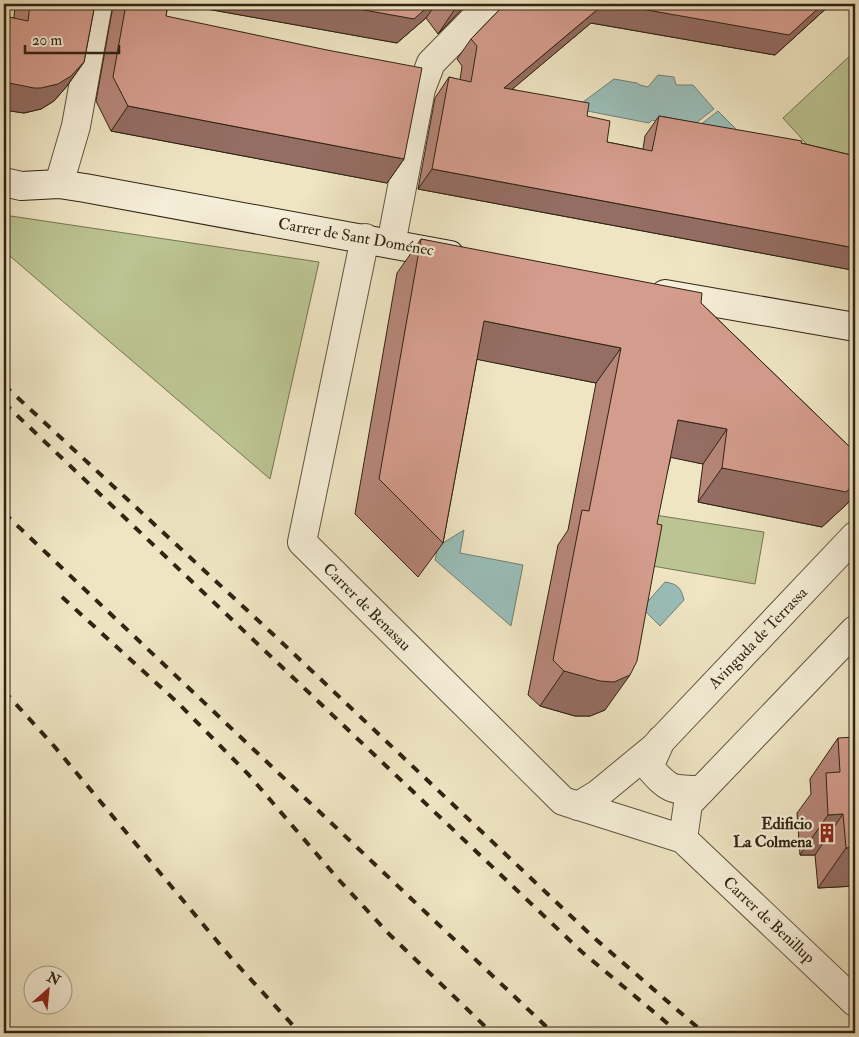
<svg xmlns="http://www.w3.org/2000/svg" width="859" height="1037" font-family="'IM FELL Double Pica',serif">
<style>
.green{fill:#bbc492;stroke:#767452}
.water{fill:#9abeb9;stroke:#708076}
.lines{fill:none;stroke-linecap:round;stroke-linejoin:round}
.street-casing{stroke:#60543e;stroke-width:30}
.secondary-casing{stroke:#302312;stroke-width:30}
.street{stroke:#f5eed8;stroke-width:28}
.secondary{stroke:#f5eed8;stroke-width:28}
.rail{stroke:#302312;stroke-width:4;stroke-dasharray:9 9;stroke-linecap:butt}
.wall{fill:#b68679;stroke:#302312}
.shaded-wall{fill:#946d63;stroke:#302312}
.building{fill:#d49c8d;stroke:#302312}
.labels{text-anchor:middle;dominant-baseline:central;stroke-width:4.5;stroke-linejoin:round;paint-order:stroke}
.street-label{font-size:16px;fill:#302312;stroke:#f5eed8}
.poi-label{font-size:16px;font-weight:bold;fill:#302312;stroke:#f5eed8;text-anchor:end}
</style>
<rect width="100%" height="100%" fill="#efe5c3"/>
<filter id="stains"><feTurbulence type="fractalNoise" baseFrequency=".004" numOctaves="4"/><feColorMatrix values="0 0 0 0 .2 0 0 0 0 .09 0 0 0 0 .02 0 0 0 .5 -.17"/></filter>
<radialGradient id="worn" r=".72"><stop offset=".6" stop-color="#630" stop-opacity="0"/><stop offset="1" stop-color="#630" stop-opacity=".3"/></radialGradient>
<g class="green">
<polygon points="855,51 855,151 832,172 783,118"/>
<polygon points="4,215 319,262 270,479 4,251"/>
<polygon points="655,515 764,532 755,584 647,565"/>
</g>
<g class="water">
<polygon points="658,75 674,77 676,85 693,85 714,109 687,130 652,120 649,123 582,110 579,105 614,79 637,83 640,85 648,87"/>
<polygon points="718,111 742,135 691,132"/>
<polygon points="464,530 460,553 523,565 511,626 435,560 438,546"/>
<path d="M665 582C678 584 681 588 684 600L660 626 642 608Z"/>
</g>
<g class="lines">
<defs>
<g id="street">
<polyline points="59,184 76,126 98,4"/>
<polyline points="365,238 302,542 563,801 683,839 855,1002"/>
<polyline points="391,244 421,89 431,63 489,4"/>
<path d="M661 740 649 767C669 790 671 790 701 790"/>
<polyline points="578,806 598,794 655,747 855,536"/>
<polyline points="683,839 688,804 855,630"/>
</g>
<g id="secondary">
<polyline points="4,182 21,186 59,184 85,188 450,255"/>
<polyline points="665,294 855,327"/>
</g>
</defs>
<use href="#street" class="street-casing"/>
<use href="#secondary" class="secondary-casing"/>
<use href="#street" class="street"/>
<use href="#secondary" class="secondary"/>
<g class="rail">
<polyline points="4,385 276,637 592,936 704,1033"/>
<polyline points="4,403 582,952 679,1033"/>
<polyline points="4,513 553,1033"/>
<polyline points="62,597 177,702 248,774 339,880 389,934 492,1033"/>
<polyline points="4,691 54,746 232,959 300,1033"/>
</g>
</g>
<g class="wall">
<polygon points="15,4 95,4 84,62 67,86 54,101 41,109 24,113 17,112 4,110 4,16 14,18"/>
<polygon points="113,4 168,4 166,16 404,159 387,183 111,131 96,101 113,6"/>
<polygon points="179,4 467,4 438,34 426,18 397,43"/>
<polygon points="505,4 831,4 775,55 591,23 512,89 587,116 607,142 643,149 645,136 659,116 801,143 855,156 855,267 852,270 418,189 435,98 449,77 460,80 462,66 457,59 471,39"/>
<polygon points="421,239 701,303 855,452 855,492 848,503 822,527 698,502 703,464 671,457 605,710 590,716 575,716 540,706 528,695 558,545 568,530 596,383 477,359 443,543 418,577 355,514 397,273"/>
<polygon points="838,738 855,886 818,888 815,855 800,855 797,813 811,794 810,779"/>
</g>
<g class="shaded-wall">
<polygon points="179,4 436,4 426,18 397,43"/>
<polygon points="460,4 467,4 438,34 455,9"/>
<polygon points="604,4 831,4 775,55 591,23 490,108 504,88"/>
<polygon points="84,62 67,86 54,101 41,109 24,113 17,112 4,110 4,82"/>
<polygon points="128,106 404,159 387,183 111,131"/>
<polygon points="432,169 855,248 855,267 852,270 418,189"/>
<polygon points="484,321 621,348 596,383 460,356"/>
<polygon points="678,420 727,429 703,464 654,454"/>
<polygon points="722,468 855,484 855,492 848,503 822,527 698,502"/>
<polygon points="564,671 630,675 605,710 590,716 575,716 540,706"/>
<polygon points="843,814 815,855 800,855 828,815"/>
<polygon points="855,847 855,886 818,888 846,848"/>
</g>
<g class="building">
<polygon points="30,4 95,4 84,62 71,76 58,84 41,88 34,88 4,82 4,16 28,21"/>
<polygon points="126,4 168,4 166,16 327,50 422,68 404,159 128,106 113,77"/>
<polygon points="331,4 431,4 414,19"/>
<polygon points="451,4 460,4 455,9"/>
<polygon points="505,4 604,4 504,88 589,103 587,116 610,121 607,142 652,151 659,116 802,141 801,143 855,156 855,248 432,169 449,77 471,82 477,46 471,39"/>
<polygon points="613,4 823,4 789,35"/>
<polygon points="421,239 702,293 701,303 855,452 855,484 846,492 722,468 727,429 678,420 657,524 662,525 637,661 630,675 614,682 600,681 564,671 553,660 582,510 589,511 621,348 484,321 443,543 379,479"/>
<polygon points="855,737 855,847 846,848 843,814 828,815 826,773 840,772 838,738"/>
</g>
<defs>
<symbol id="building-bare" viewBox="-9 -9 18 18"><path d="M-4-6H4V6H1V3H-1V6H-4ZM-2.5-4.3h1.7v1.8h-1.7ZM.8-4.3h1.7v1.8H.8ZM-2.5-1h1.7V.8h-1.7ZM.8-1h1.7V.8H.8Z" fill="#8f2418" stroke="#f5eed8" stroke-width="2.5" paint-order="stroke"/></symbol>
</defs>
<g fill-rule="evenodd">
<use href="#building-bare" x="813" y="819" width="28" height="28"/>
</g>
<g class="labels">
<g class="street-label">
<text transform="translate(356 237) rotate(10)">Carrer de Sant Doménec</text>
<text transform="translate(367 607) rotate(45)">Carrer de Benasau</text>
<text transform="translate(758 638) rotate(-46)">Avinguda de Terrassa</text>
<text transform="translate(769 920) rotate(43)">Carrer de Benillup</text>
</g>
<g class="poi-label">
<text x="812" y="824">Edificio<tspan x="812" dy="18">La Colmena</tspan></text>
</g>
</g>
<rect width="859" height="1037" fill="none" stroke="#efe5c3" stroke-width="20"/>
<rect x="5" y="5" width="849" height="1027" fill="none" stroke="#302312" stroke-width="2.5"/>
<rect x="10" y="10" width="839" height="1017" fill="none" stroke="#302312"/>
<g transform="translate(48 990) rotate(27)"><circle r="24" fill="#f5eed8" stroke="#a69d89"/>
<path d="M0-4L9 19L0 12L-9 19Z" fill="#8f2418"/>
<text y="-8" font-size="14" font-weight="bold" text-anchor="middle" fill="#302312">N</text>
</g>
<path d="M25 45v8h94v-8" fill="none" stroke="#302312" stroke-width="2.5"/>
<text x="32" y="45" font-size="15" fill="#302312" stroke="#f5eed8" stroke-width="4" paint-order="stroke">20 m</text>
<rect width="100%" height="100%" filter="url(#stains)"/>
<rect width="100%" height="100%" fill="url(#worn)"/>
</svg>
